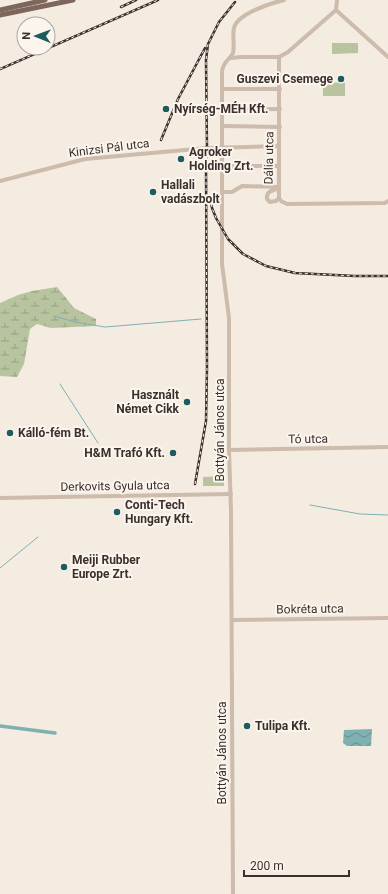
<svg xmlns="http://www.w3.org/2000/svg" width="388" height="894" font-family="Roboto,sans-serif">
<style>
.wetland{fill:url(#wetland-marsh)}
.garden{fill:#b8c4a0}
.water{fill:url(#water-waves)}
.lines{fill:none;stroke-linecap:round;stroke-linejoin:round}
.stream{stroke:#7fb0b2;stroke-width:1}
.canal{stroke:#7fb0b2;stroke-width:3.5}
.minor{stroke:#cdbbac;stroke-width:4}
.major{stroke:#7d675c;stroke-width:5}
.rail-casing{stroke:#3b302b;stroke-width:2.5}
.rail{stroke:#fbf5ee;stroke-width:1;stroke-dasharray:3;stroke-linecap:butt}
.poi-dot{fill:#1f5a5e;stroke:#fbf5ee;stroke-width:1.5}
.labels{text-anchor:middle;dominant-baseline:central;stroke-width:4;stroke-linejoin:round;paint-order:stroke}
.poi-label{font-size:12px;font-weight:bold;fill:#3b302b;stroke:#fbf5ee;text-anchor:start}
.street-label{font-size:12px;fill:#3b302b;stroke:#fbf5ee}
</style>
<defs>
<pattern id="wetland-marsh" width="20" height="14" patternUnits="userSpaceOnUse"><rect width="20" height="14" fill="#b8c4a0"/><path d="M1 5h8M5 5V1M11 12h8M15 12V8" fill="none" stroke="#97a083"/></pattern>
<pattern id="water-waves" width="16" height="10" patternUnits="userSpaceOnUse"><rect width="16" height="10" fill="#7fb0b2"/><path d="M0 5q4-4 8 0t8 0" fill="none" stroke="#699091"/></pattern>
</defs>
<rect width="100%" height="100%" fill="#f4ebe1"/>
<polygon class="wetland" points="57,287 74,308 96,319 96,326 51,328 37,324 30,329 24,364 17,377 0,376 0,303 18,295 32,291"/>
<g class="garden">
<polygon points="332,43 358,43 358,53 332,54"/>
<polygon points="323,82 345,83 345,96 323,96"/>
<polygon points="224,476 224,486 203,486 203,477"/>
</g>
<polygon class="water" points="372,729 371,746 347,746 343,743 344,730"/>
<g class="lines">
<g class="stream">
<polyline points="54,316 75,322 105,327 201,319"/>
<polyline points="60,384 98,443"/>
<polyline points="310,505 360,514 388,515"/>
<polyline points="0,568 38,537"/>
</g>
<polyline class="canal" points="0,726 55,733"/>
<g class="minor">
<polyline points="336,10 388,57"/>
<polyline points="279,57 279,198 281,201 287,204 385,203 388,201"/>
<polyline points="230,58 241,57 279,57 288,52 336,10 337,0"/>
<polyline points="222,89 280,89"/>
<polyline points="222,110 280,109"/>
<polyline points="222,126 280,127"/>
<polyline points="222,166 279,166"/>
<polyline points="0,181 85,159 207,148 279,146"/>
<path d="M279 188C273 191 266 190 267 199L270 202 276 201 279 198"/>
<polyline points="222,192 232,192 242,186 279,187"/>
<polyline points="229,450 388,447"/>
<polyline points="0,498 231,494"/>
<polyline points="232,620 388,618"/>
<path d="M233 894 231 511 229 450V318L222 264V71C224 60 230 60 233 53 235 45 232 36 234 28 237 14 271 3 284 0"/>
</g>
<g class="major">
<polyline points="0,10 45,0"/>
<polyline points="0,15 73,0"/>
</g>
<defs>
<g id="rail">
<polyline points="121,7 136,0"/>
<polyline points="0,69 158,0"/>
<polyline points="161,140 178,99 205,48"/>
<polyline points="210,198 212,208 216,218 228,239 243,254 266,266 295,273 355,276 388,276"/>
<polyline points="195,484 206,421 207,368 206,165 207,148 206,60 208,44 219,22 235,2"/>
</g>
</defs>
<use href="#rail" class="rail-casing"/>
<use href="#rail" class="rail"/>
</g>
<g class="poi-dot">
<circle cx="341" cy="79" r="4"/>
<circle cx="166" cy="109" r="4"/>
<circle cx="181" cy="159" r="4"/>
<circle cx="153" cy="192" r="4"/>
<circle cx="187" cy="402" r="4"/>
<circle cx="10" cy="433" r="4"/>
<circle cx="173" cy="453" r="4"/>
<circle cx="117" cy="512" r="4"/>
<circle cx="64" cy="567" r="4"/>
<circle cx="247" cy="726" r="4"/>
</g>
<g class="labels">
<g class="poi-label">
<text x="333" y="79" text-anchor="end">Guszevi Csemege</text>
<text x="174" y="109">Nyírség-MÉH Kft.</text>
<text x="189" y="152">Agroker<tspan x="189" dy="14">Holding Zrt.</tspan></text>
<text x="161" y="185">Hallali<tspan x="161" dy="14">vadászbolt</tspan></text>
<text x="179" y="395" text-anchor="end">Használt<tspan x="179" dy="14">Német Cikk</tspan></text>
<text x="18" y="433">Kálló-fém Bt.</text>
<text x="165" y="453" text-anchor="end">H&amp;M Trafó Kft.</text>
<text x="125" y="505">Conti-Tech<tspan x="125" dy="14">Hungary Kft.</tspan></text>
<text x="72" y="560">Meiji Rubber<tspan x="72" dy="14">Europe Zrt.</tspan></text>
<text x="255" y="726">Tulipa Kft.</text>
</g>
<g class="street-label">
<text transform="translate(109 148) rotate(-7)">Kinizsi Pál utca</text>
<text transform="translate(269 158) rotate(-89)">Dália utca</text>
<text transform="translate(220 430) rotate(-90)">Bottyán János utca</text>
<text transform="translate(308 439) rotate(-1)">Tó utca</text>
<text transform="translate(115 486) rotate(-1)">Derkovits Gyula utca</text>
<text transform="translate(310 609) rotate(-1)">Bokréta utca</text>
<text transform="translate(222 753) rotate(-90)">Bottyán János utca</text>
</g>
</g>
<g transform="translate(36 36) rotate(271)"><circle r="19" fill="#fbf5ee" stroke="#aea6a0"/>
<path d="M0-3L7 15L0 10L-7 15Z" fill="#1f5a5e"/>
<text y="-6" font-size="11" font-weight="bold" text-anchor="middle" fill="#3b302b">N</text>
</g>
<path d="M244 870v6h105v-6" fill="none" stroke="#3b302b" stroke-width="2"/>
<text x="250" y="870" font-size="12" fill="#3b302b" stroke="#fbf5ee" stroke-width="3" paint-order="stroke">200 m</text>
</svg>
